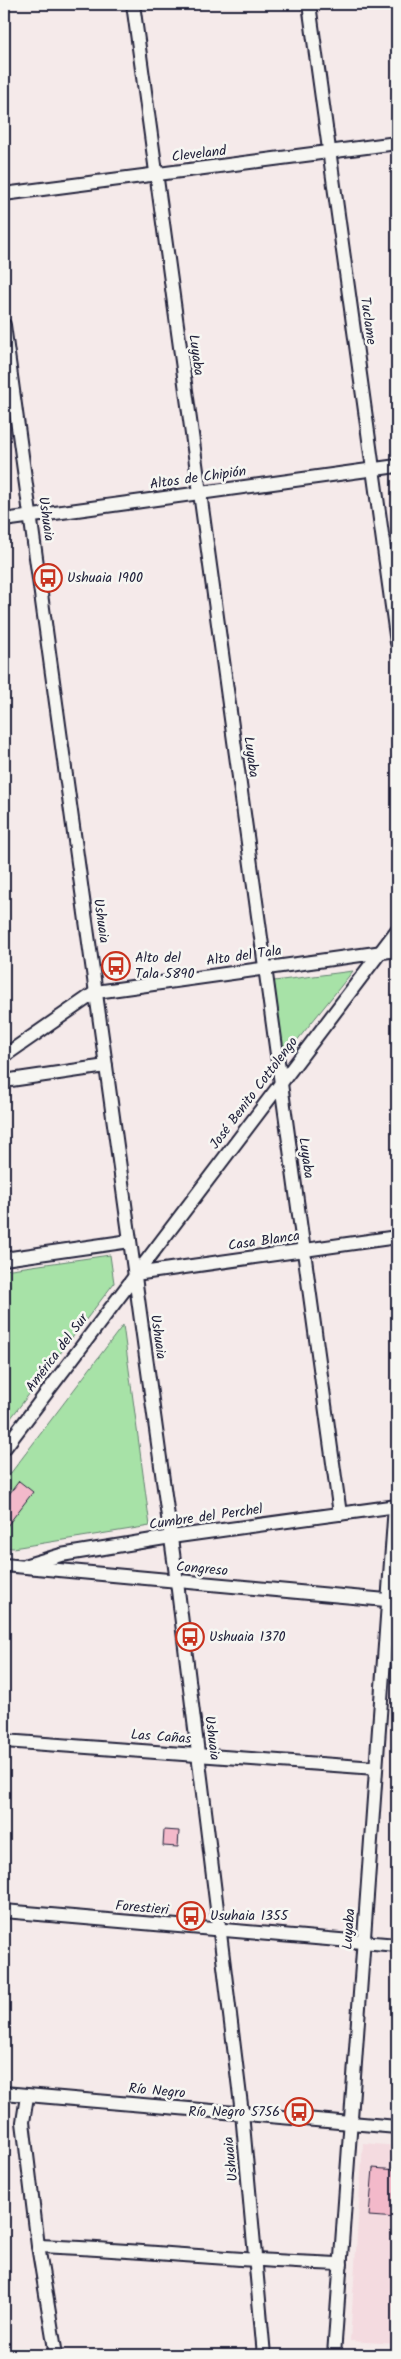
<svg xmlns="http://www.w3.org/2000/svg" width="401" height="2359" font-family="Kalam,sans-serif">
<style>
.built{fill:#f4dbe0}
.green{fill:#a7e2a7;stroke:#648271}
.building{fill:#f3b9ca;stroke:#22223b}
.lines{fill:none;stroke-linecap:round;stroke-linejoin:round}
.street-casing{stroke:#22223b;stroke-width:16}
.street{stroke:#f6f6f2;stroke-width:12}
.labels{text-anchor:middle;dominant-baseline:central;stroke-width:5;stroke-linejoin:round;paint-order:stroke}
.street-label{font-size:14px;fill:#22223b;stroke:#f6f6f2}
.poi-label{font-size:14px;fill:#22223b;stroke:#f6f6f2;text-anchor:start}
</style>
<rect width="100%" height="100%" fill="#f5eaea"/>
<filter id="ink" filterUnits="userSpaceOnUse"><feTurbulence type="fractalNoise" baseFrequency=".02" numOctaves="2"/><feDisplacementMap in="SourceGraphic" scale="10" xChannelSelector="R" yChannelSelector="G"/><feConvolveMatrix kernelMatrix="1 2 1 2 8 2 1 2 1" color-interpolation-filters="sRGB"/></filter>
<g filter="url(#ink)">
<polygon class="built" points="363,2143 397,2146 397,2344 350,2341"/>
<g class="green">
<polygon points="353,971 283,1058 274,981"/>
<polygon points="110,1255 114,1283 4,1427 4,1270"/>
<polygon points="123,1325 150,1526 13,1548 4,1547 4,1482"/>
</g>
<g class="building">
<polygon points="19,1481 33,1492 4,1530 4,1501"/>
<polygon points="164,1830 179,1831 178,1847 163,1846"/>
<polygon points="373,2168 397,2170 397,2218 369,2216"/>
</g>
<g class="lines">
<defs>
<g id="street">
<polyline points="133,4 340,1514"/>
<polyline points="309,4 397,643"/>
<polyline points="4,194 397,143"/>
<polyline points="4,325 177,1582 242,2113 264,2355"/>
<polyline points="4,520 397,466"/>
<polyline points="4,1056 96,992 397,950"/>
<polyline points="4,1081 106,1066"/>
<polyline points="4,1259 130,1241"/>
<polyline points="135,1274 397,1237"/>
<polyline points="4,1449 397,930"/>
<polyline points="4,1565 397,1601"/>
<polyline points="27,1565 61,1555 171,1537 397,1506"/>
<polyline points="4,1741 376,1768"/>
<polyline points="4,1911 397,1945"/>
<polyline points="4,2093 397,2127"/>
<polyline points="27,2096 23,2122 38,2246 56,2355"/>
<path d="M38 2246C139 2250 240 2261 341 2264"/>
<polyline points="334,2355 395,1506"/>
</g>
</defs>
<use href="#street" class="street-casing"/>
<use href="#street" class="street"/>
</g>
</g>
<defs>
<symbol id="bus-ring" viewBox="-11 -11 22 22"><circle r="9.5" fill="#f6f6f2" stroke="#c8321e" stroke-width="1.5"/><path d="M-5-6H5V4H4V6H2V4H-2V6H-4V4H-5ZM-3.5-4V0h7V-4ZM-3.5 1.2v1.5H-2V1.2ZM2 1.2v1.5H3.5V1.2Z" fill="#c8321e"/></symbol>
</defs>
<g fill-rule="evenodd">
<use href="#bus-ring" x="32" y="562" width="32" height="32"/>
<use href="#bus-ring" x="100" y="950" width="32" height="32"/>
<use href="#bus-ring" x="174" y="1621" width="32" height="32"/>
<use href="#bus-ring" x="175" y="1900" width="32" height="32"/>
<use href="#bus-ring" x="283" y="2096" width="32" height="32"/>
</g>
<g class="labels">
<g class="street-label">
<text transform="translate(199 154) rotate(-7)">Cleveland</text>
<text transform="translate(368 321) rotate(82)">Tuclame</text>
<text transform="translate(196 355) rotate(82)">Luyaba</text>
<text transform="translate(198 478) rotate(-8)">Altos de Chipión</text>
<text transform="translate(46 519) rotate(82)">Ushuaia</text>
<text transform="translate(251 757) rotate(82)">Luyaba</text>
<text transform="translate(101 921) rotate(82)">Ushuaia</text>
<text transform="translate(244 956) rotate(-8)">Alto del Tala</text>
<text transform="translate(254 1093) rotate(-53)">José Benito Cottolengo</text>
<text transform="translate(306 1158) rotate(82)">Luyaba</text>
<text transform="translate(264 1241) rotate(-8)">Casa Blanca</text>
<text transform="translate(158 1337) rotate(82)">Ushuaia</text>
<text transform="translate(57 1353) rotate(-53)">América del Sur</text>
<text transform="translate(206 1517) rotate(-8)">Cumbre del Perchel</text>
<text transform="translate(202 1569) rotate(5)">Congreso</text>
<text transform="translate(161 1737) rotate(4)">Las Cañas</text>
<text transform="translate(212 1738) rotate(83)">Ushuaia</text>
<text transform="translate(142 1908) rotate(5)">Forestieri</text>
<text transform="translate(349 1929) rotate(-86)">Luyaba</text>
<text transform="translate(157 2091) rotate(5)">Río Negro</text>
<text transform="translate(231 2159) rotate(-96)">Ushuaia</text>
</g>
<g class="poi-label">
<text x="67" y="578">Ushuaia 1900</text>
<text x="135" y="958">Alto del<tspan x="135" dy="16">Tala 5890</tspan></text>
<text x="209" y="1637">Ushuaia 1370</text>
<text x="210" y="1916">Usuhaia 1355</text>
<text x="280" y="2112" text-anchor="end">Río Negro 5756</text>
</g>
</g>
<rect width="401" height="2359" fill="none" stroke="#f6f6f2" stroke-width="20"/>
<rect x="10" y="10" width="381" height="2339" fill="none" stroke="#22223b" stroke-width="2" filter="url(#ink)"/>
</svg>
